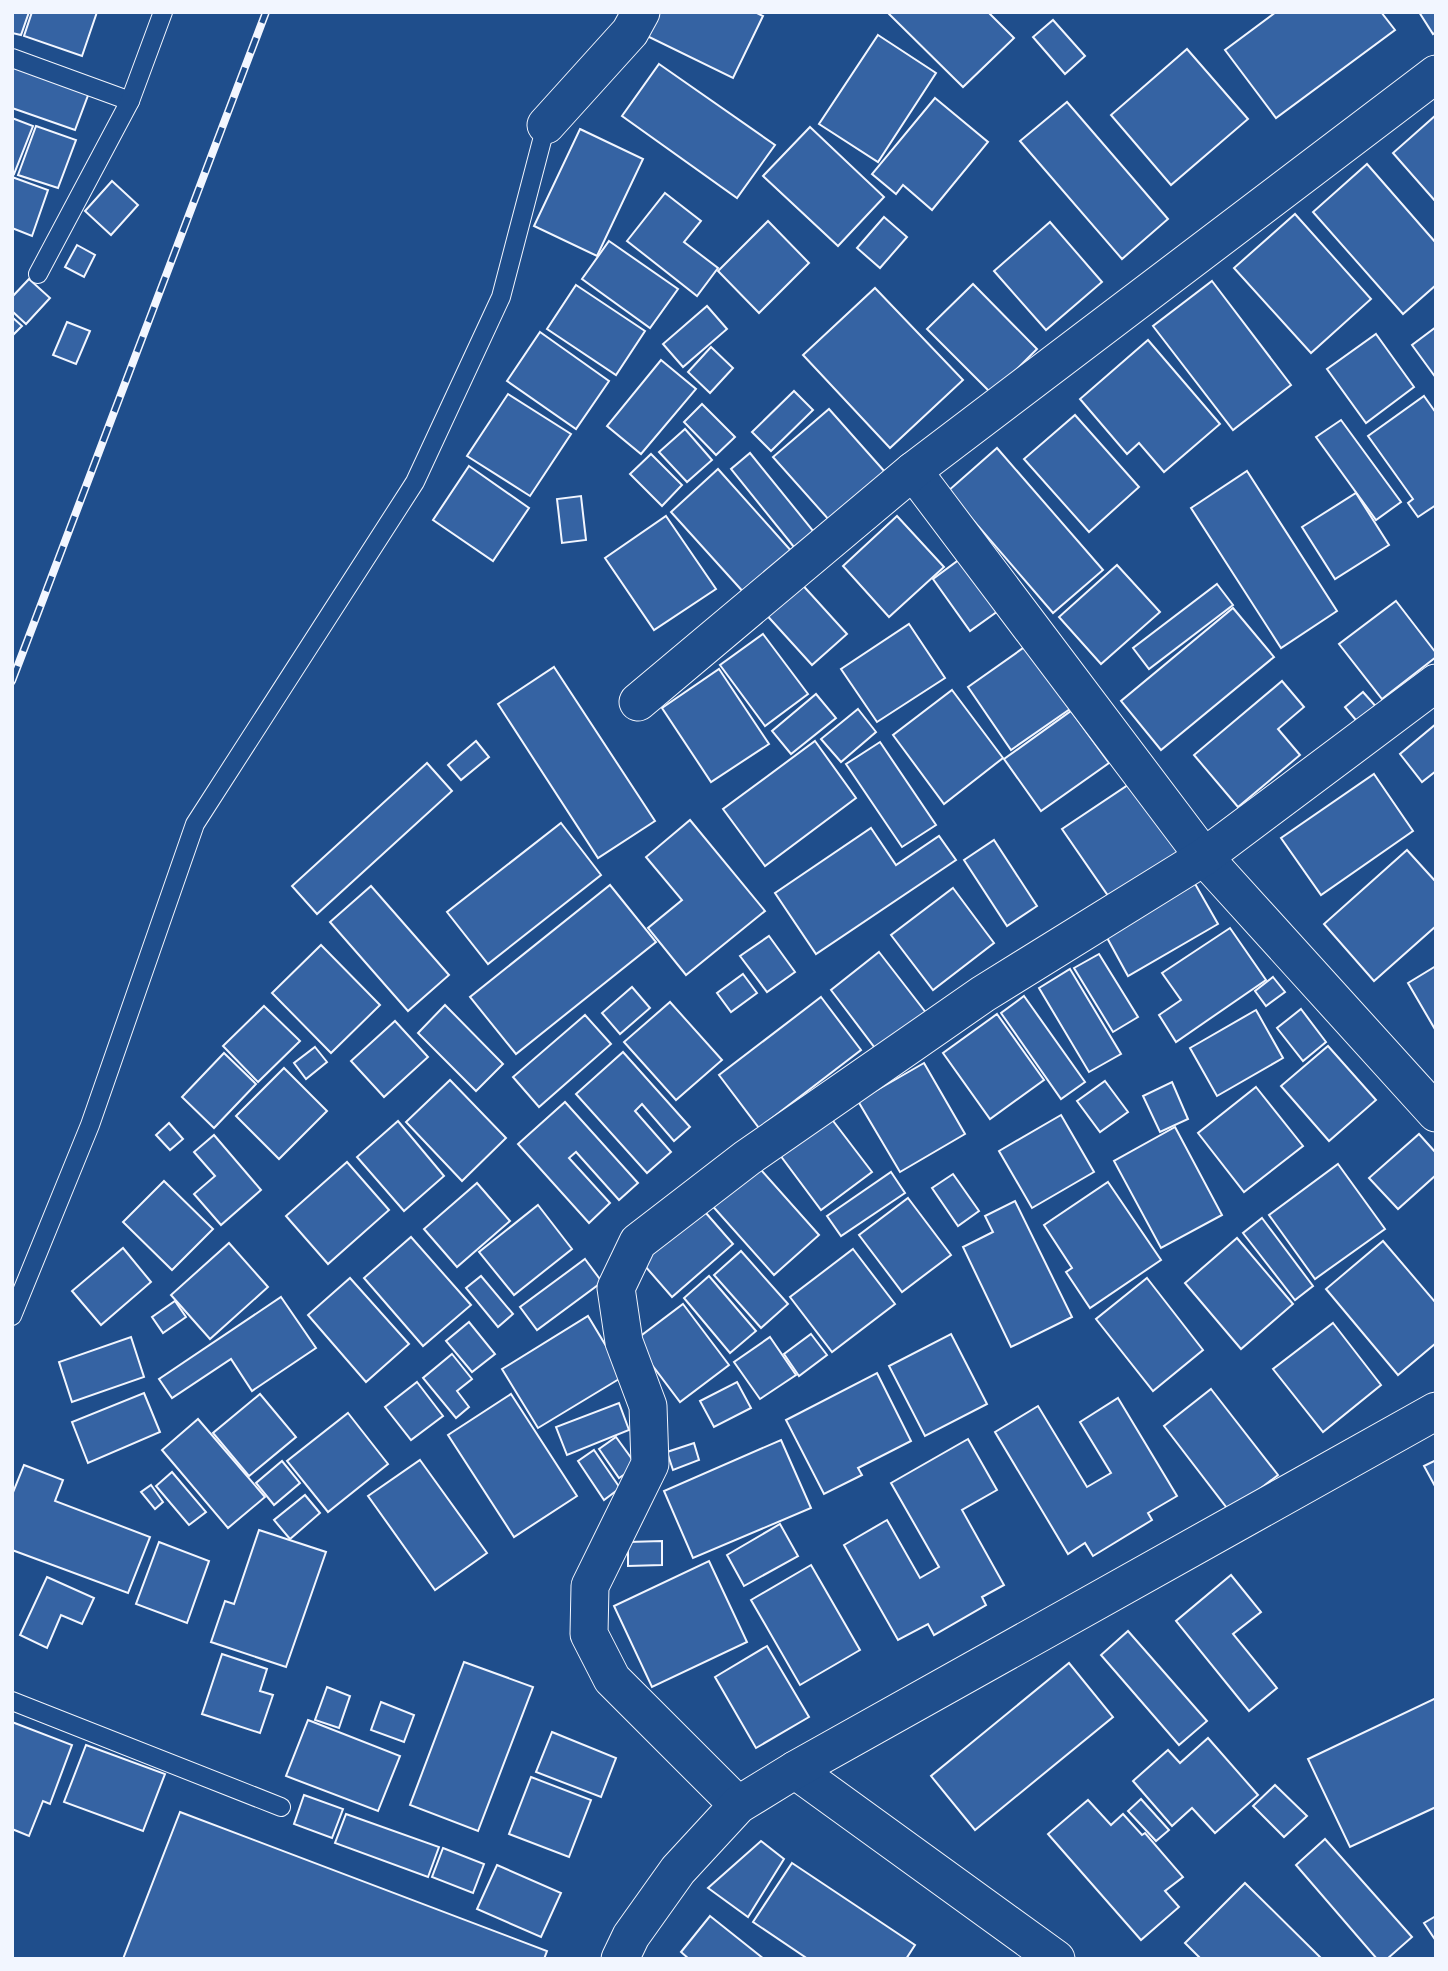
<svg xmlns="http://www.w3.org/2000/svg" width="1448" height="1971" font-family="'Source Sans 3',sans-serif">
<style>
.building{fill:#3563a3;stroke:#f2f6ff;stroke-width:2}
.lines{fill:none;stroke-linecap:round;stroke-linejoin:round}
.lane-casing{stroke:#f2f6ff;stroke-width:20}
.street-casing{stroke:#f2f6ff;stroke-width:39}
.lane{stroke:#1f4e8c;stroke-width:18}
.street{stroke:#1f4e8c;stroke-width:37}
.rail-casing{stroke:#f2f6ff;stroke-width:8}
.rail{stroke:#1f4e8c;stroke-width:5;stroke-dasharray:16;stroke-linecap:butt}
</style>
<rect width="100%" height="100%" fill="#1f4e8c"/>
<g class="building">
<polygon points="12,12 29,12 21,35 12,33"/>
<polygon points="32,12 97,12 82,56 24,36"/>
<polygon points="654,12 755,12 763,16 733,78 643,34"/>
<polygon points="887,12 988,12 1014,38 963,87"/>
<polygon points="1276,12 1381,12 1395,30 1276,118 1225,50"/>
<polygon points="1419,12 1436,12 1436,32 1433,34"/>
<polygon points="1053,20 1085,56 1065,74 1033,37"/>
<polygon points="878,35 936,73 878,162 819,124"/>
<polygon points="1187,49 1248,119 1171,185 1111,115"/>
<polygon points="12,62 90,90 75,130 12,108"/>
<polygon points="659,64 775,145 737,198 622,116"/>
<polygon points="935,98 988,142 932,210 903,185 896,194 872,174"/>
<polygon points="1067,102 1168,219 1122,259 1020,141"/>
<polygon points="1436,115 1436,202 1393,153"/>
<polygon points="12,118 33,126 14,174 12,173"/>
<polygon points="36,126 76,140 58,188 18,175"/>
<polygon points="810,127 884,197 838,246 763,176"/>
<polygon points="580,129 643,159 597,256 534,226"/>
<polygon points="1367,164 1436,243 1436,285 1403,314 1313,212"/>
<polygon points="12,177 48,190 32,236 12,228"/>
<polygon points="112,181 138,205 111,235 85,211"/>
<polygon points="665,193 701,221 684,242 718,268 697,296 627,241"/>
<polygon points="1295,214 1371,299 1311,353 1234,268"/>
<polygon points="884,217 907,237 880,268 857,248"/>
<polygon points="768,221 809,263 759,313 718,271"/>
<polygon points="1050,222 1102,282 1046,330 994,271"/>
<polygon points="609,241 678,289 650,328 582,279"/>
<polygon points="77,245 95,255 84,277 65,267"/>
<polygon points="29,279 50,298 26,324 12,311 12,297"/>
<polygon points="1212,281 1291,385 1233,430 1153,326"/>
<polygon points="973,284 1037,349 992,394 927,329"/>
<polygon points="576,285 645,331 616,375 547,329"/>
<polygon points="875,288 963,380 890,448 803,355"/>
<polygon points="707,306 727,329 683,367 663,344"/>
<polygon points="12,317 22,326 12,336"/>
<polygon points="67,322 90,331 76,364 53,355"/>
<polygon points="1436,327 1436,378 1412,345"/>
<polygon points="540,332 609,381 576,429 507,381"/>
<polygon points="1376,334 1414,387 1366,423 1327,369"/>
<polygon points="1148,340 1220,424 1164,472 1139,443 1127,454 1080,399"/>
<polygon points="711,347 733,368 710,393 688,372"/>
<polygon points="661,360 696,389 641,454 607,426"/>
<polygon points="794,391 813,410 771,451 752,432"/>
<polygon points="508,394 571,434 530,496 467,456"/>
<polygon points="1424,396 1436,413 1436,505 1418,517 1408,503 1413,499 1368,436"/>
<polygon points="702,404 735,437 716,455 684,422"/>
<polygon points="829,409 885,472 830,521 773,457"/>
<polygon points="1075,415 1139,487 1089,532 1024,459"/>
<polygon points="1341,420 1401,502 1376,520 1316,437"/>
<polygon points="685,429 712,460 687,482 659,452"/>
<polygon points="997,448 1103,570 1053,613 948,491"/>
<polygon points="750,453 818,537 798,552 731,469"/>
<polygon points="651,454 682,485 662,506 630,474"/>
<polygon points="469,466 529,508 493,561 433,520"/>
<polygon points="718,469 793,553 746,595 671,512"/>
<polygon points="1247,471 1337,611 1281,648 1191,508"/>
<polygon points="1356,493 1389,545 1335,579 1302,527"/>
<polygon points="581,496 586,540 562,543 557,499"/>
<polygon points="666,516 716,589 654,630 605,558"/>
<polygon points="897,516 944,567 889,617 843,566"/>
<polygon points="960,559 998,611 970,631 933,579"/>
<polygon points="1117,565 1160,612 1101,664 1059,617"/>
<polygon points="798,580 847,634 812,665 763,611"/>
<polygon points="1217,584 1233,605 1149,669 1133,648"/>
<polygon points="1396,601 1436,653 1436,657 1382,699 1339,644"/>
<polygon points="1233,608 1274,657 1161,750 1121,701"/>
<polygon points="909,624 945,678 877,722 841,669"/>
<polygon points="763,634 808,694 765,726 720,665"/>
<polygon points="1026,646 1070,709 1011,750 968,687"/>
<polygon points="554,667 655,821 598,858 498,704"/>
<polygon points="719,669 769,744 711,782 662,708"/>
<polygon points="1282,681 1304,707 1278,729 1300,755 1238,807 1194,755"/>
<polygon points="952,690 1003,758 944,804 893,735"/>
<polygon points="1363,692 1379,710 1361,726 1345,707"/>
<polygon points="816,694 836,718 791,754 772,731"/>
<polygon points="858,709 876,732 841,762 821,739"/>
<polygon points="1071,711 1109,763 1041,811 1004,759"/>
<polygon points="1436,724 1436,771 1422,782 1400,754"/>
<polygon points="476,741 489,757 461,780 448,765"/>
<polygon points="815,741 856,798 765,866 723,809"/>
<polygon points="880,742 936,825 902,847 846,764"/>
<polygon points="427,763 452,791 317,914 292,886"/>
<polygon points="1374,774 1413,831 1321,895 1281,838"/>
<polygon points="1131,783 1179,853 1111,900 1062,829"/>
<polygon points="690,820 765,911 686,975 648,928 682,900 646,857"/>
<polygon points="561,823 601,875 488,964 447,912"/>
<polygon points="871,828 896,865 939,836 956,860 816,954 775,893"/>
<polygon points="994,840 1037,906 1007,926 964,860"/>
<polygon points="1407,850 1436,882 1436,926 1374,981 1324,924"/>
<polygon points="1194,882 1218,924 1128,976 1105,934"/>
<polygon points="610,885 656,942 516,1054 470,997"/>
<polygon points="371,886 449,975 408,1011 330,922"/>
<polygon points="953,888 994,943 933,990 891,935"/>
<polygon points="1230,928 1266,980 1176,1042 1159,1015 1181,1000 1162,973"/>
<polygon points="769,936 795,972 767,992 740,956"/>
<polygon points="321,945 380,1005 331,1053 272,993"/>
<polygon points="879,952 927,1014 878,1052 831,990"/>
<polygon points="1099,954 1138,1017 1113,1032 1074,968"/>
<polygon points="1436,966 1436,1031 1408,983"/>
<polygon points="1070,969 1121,1054 1089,1072 1039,988"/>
<polygon points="743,974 757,993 731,1012 717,993"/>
<polygon points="1273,977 1285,992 1266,1006 1255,991"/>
<polygon points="632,987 650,1008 620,1034 602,1013"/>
<polygon points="1024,996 1085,1082 1061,1099 1001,1013"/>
<polygon points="821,997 861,1050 759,1128 719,1075"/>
<polygon points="670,1002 722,1060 676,1100 624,1042"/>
<polygon points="445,1005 503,1064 476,1091 418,1033"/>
<polygon points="264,1006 300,1041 258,1082 223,1046"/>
<polygon points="1301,1009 1326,1042 1303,1061 1277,1028"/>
<polygon points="1256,1010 1283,1058 1217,1096 1190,1048"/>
<polygon points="997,1014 1044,1080 990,1119 943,1053"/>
<polygon points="585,1015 611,1044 539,1107 513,1077"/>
<polygon points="395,1021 428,1057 384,1097 351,1061"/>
<polygon points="1328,1046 1376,1100 1329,1141 1281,1086"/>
<polygon points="315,1047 327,1062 306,1079 294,1063"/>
<polygon points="623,1052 690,1127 674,1141 642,1104 635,1111 671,1152 647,1173 576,1094"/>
<polygon points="224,1053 256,1084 214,1128 182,1097"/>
<polygon points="924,1063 965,1134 900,1172 858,1101"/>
<polygon points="284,1068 327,1111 279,1159 236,1116"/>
<polygon points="450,1080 506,1138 462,1181 406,1122"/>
<polygon points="1105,1081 1128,1112 1100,1132 1077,1101"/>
<polygon points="1172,1082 1188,1119 1160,1132 1143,1096"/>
<polygon points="1256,1087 1303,1146 1244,1192 1198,1133"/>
<polygon points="565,1102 638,1183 619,1200 576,1152 569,1158 610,1203 589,1223 518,1144"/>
<polygon points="824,1109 872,1172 821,1210 774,1147"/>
<polygon points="1061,1115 1094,1172 1032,1208 999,1151"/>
<polygon points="398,1121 444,1176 404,1211 357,1157"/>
<polygon points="169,1123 183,1139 170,1150 156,1135"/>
<polygon points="1175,1127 1222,1215 1161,1248 1114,1161"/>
<polygon points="1419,1134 1436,1153 1436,1175 1398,1209 1369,1178"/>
<polygon points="214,1135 261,1190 221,1225 194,1194 215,1176 194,1152"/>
<polygon points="347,1162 389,1210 328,1264 286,1216"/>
<polygon points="754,1162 819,1235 774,1275 709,1202"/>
<polygon points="1338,1164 1385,1229 1315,1279 1269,1215"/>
<polygon points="891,1172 905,1193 841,1236 827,1216"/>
<polygon points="953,1174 979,1211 958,1226 932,1188"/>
<polygon points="164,1181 213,1229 172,1270 123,1222"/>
<polygon points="1108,1182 1161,1260 1090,1308 1066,1272 1072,1268 1044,1225"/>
<polygon points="477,1183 510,1221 457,1267 424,1229"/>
<polygon points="908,1198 951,1255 902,1292 859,1235"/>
<polygon points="1015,1201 1072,1317 1011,1347 963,1247 993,1232 985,1216"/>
<polygon points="538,1205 572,1249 514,1295 479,1252"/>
<polygon points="699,1205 733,1244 672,1297 638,1258"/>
<polygon points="1262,1218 1313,1286 1295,1300 1243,1233"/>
<polygon points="411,1237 471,1305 423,1346 364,1278"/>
<polygon points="1237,1238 1293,1304 1241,1349 1185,1283"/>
<polygon points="1383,1241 1436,1303 1436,1343 1398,1375 1326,1289"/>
<polygon points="229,1243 268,1287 210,1339 171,1295"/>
<polygon points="123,1248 151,1282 101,1325 72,1291"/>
<polygon points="853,1249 895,1304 832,1352 790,1297"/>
<polygon points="741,1251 788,1304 761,1328 714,1275"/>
<polygon points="585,1259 602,1282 537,1330 520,1307"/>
<polygon points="481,1276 513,1314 498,1327 466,1288"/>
<polygon points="709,1276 756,1331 730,1353 684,1298"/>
<polygon points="350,1278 409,1344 366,1382 308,1315"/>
<polygon points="1147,1278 1203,1350 1153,1391 1096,1319"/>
<polygon points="281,1297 316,1348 252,1391 231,1359 172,1398 159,1379"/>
<polygon points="175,1301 186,1317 163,1333 152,1317"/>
<polygon points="683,1304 729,1365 680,1402 634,1341"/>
<polygon points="588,1316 624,1376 538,1428 502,1369"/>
<polygon points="469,1322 495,1354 472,1372 446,1341"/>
<polygon points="1333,1323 1381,1385 1323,1432 1273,1369"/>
<polygon points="811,1334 827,1355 799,1376 784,1354"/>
<polygon points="951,1334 987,1404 925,1436 889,1366"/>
<polygon points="131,1337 144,1377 72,1402 59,1362"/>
<polygon points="770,1337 796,1375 760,1399 734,1362"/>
<polygon points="452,1354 472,1379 457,1391 469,1407 456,1418 423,1378"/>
<polygon points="877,1373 911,1441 858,1468 862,1475 824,1494 786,1420"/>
<polygon points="417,1382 443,1416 411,1440 385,1407"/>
<polygon points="737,1382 751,1408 714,1427 700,1401"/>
<polygon points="1211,1389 1278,1475 1230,1512 1164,1426"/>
<polygon points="144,1393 160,1432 88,1463 72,1422"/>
<polygon points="260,1394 296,1437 249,1476 213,1433"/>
<polygon points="511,1394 577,1496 514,1537 448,1435"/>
<polygon points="1118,1398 1177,1496 1148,1513 1152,1520 1093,1556 1085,1543 1068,1554 995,1432 1038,1406 1087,1487 1111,1473 1080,1422"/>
<polygon points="619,1403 629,1430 567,1455 556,1427"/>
<polygon points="348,1413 388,1464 328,1512 287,1461"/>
<polygon points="198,1419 265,1497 228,1528 162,1450"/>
<polygon points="616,1437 637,1466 619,1478 599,1449"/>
<polygon points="968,1439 997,1490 962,1510 1004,1585 982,1597 986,1605 934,1635 928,1624 898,1640 844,1545 887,1520 920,1578 939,1567 891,1483"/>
<polygon points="781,1440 811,1508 693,1558 664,1491"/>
<polygon points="694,1443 699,1460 673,1470 667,1452"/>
<polygon points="594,1450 620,1488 604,1500 578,1461"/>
<polygon points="420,1460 487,1553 435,1590 368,1496"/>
<polygon points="1436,1460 1436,1488 1424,1466"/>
<polygon points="282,1461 300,1483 274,1505 256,1483"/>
<polygon points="24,1465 63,1480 55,1501 150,1537 128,1593 12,1550 12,1495"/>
<polygon points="172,1472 206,1512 189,1525 156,1486"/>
<polygon points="151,1485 163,1502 155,1509 141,1492"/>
<polygon points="305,1495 320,1513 290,1539 274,1520"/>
<polygon points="780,1524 798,1556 744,1586 727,1555"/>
<polygon points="259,1530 326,1552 286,1667 211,1642 225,1601 234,1604"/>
<polygon points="662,1541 662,1565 628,1566 628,1542"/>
<polygon points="159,1542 209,1561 187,1623 136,1604"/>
<polygon points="709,1561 747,1642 652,1687 614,1606"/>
<polygon points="811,1565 860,1650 800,1685 751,1600"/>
<polygon points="1231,1575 1261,1612 1233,1634 1277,1688 1249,1711 1176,1621"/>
<polygon points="47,1577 94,1598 82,1624 61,1615 47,1648 20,1635"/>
<polygon points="1128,1631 1207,1721 1179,1745 1101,1655"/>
<polygon points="767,1646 809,1717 756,1748 715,1677"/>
<polygon points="222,1654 267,1669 260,1691 273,1695 260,1733 202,1714"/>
<polygon points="464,1662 533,1687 478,1831 410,1805"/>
<polygon points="1069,1663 1113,1717 975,1830 931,1776"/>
<polygon points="327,1687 350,1696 339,1728 315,1720"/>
<polygon points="1436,1698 1436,1807 1350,1847 1308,1759"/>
<polygon points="381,1702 414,1715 404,1742 371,1730"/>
<polygon points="308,1720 400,1756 378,1811 286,1776"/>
<polygon points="12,1722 72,1745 50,1804 43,1801 29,1836 12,1829"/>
<polygon points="552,1732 616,1758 601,1797 536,1772"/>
<polygon points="1208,1738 1258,1795 1215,1833 1192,1808 1172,1826 1133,1781 1168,1750 1180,1763"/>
<polygon points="86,1745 165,1774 143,1831 64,1802"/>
<polygon points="531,1777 591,1800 569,1857 509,1834"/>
<polygon points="1275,1785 1307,1816 1284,1837 1253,1806"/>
<polygon points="304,1795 343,1809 332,1838 294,1824"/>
<polygon points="1141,1799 1169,1830 1156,1841 1128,1811"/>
<polygon points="1088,1800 1111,1825 1123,1814 1142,1835 1145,1833 1183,1877 1165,1891 1179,1907 1141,1940 1048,1834"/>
<polygon points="180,1812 547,1951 544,1959 123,1959"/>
<polygon points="346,1814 439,1847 428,1877 335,1843"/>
<polygon points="1325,1839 1412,1937 1387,1959 1377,1959 1296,1865"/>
<polygon points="761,1841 784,1859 748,1917 708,1888"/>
<polygon points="443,1848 484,1864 473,1893 432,1877"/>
<polygon points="792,1863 915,1945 906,1959 808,1959 753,1922"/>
<polygon points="497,1865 561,1893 541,1937 477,1909"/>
<polygon points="1245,1883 1322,1959 1201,1959 1185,1943"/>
<polygon points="710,1916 764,1959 689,1959 681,1952"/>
<polygon points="1436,1916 1436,1941 1424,1923"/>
</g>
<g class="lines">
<defs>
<g id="lane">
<polyline points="12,58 130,101"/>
<polyline points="38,274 130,101 163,12"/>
<polyline points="12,1316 90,1125 195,824 415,482 501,297 546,125"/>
<polyline points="12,1701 281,1807"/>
</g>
<g id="street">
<polyline points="546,125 630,32 641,12"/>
<polyline points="913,471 1204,857 1436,1113"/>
<polyline points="638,702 913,471 1436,74"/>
<polyline points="795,1770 1056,1959"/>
<polyline points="738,1805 612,1679 589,1634 590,1586 650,1464 648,1406 624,1342 616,1288 638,1242 747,1158 983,994 1204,857 1436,683"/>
<polyline points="620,1959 631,1936 678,1870 738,1805 795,1770 1436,1411"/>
</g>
</defs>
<use href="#lane" class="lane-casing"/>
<use href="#street" class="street-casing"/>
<use href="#lane" class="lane"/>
<use href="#street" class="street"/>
<defs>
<polyline id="rail" points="12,681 266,12"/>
</defs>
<use href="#rail" class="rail-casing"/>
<use href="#rail" class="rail"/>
</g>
<rect width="1448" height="1971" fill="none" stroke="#f2f6ff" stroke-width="28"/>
</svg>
